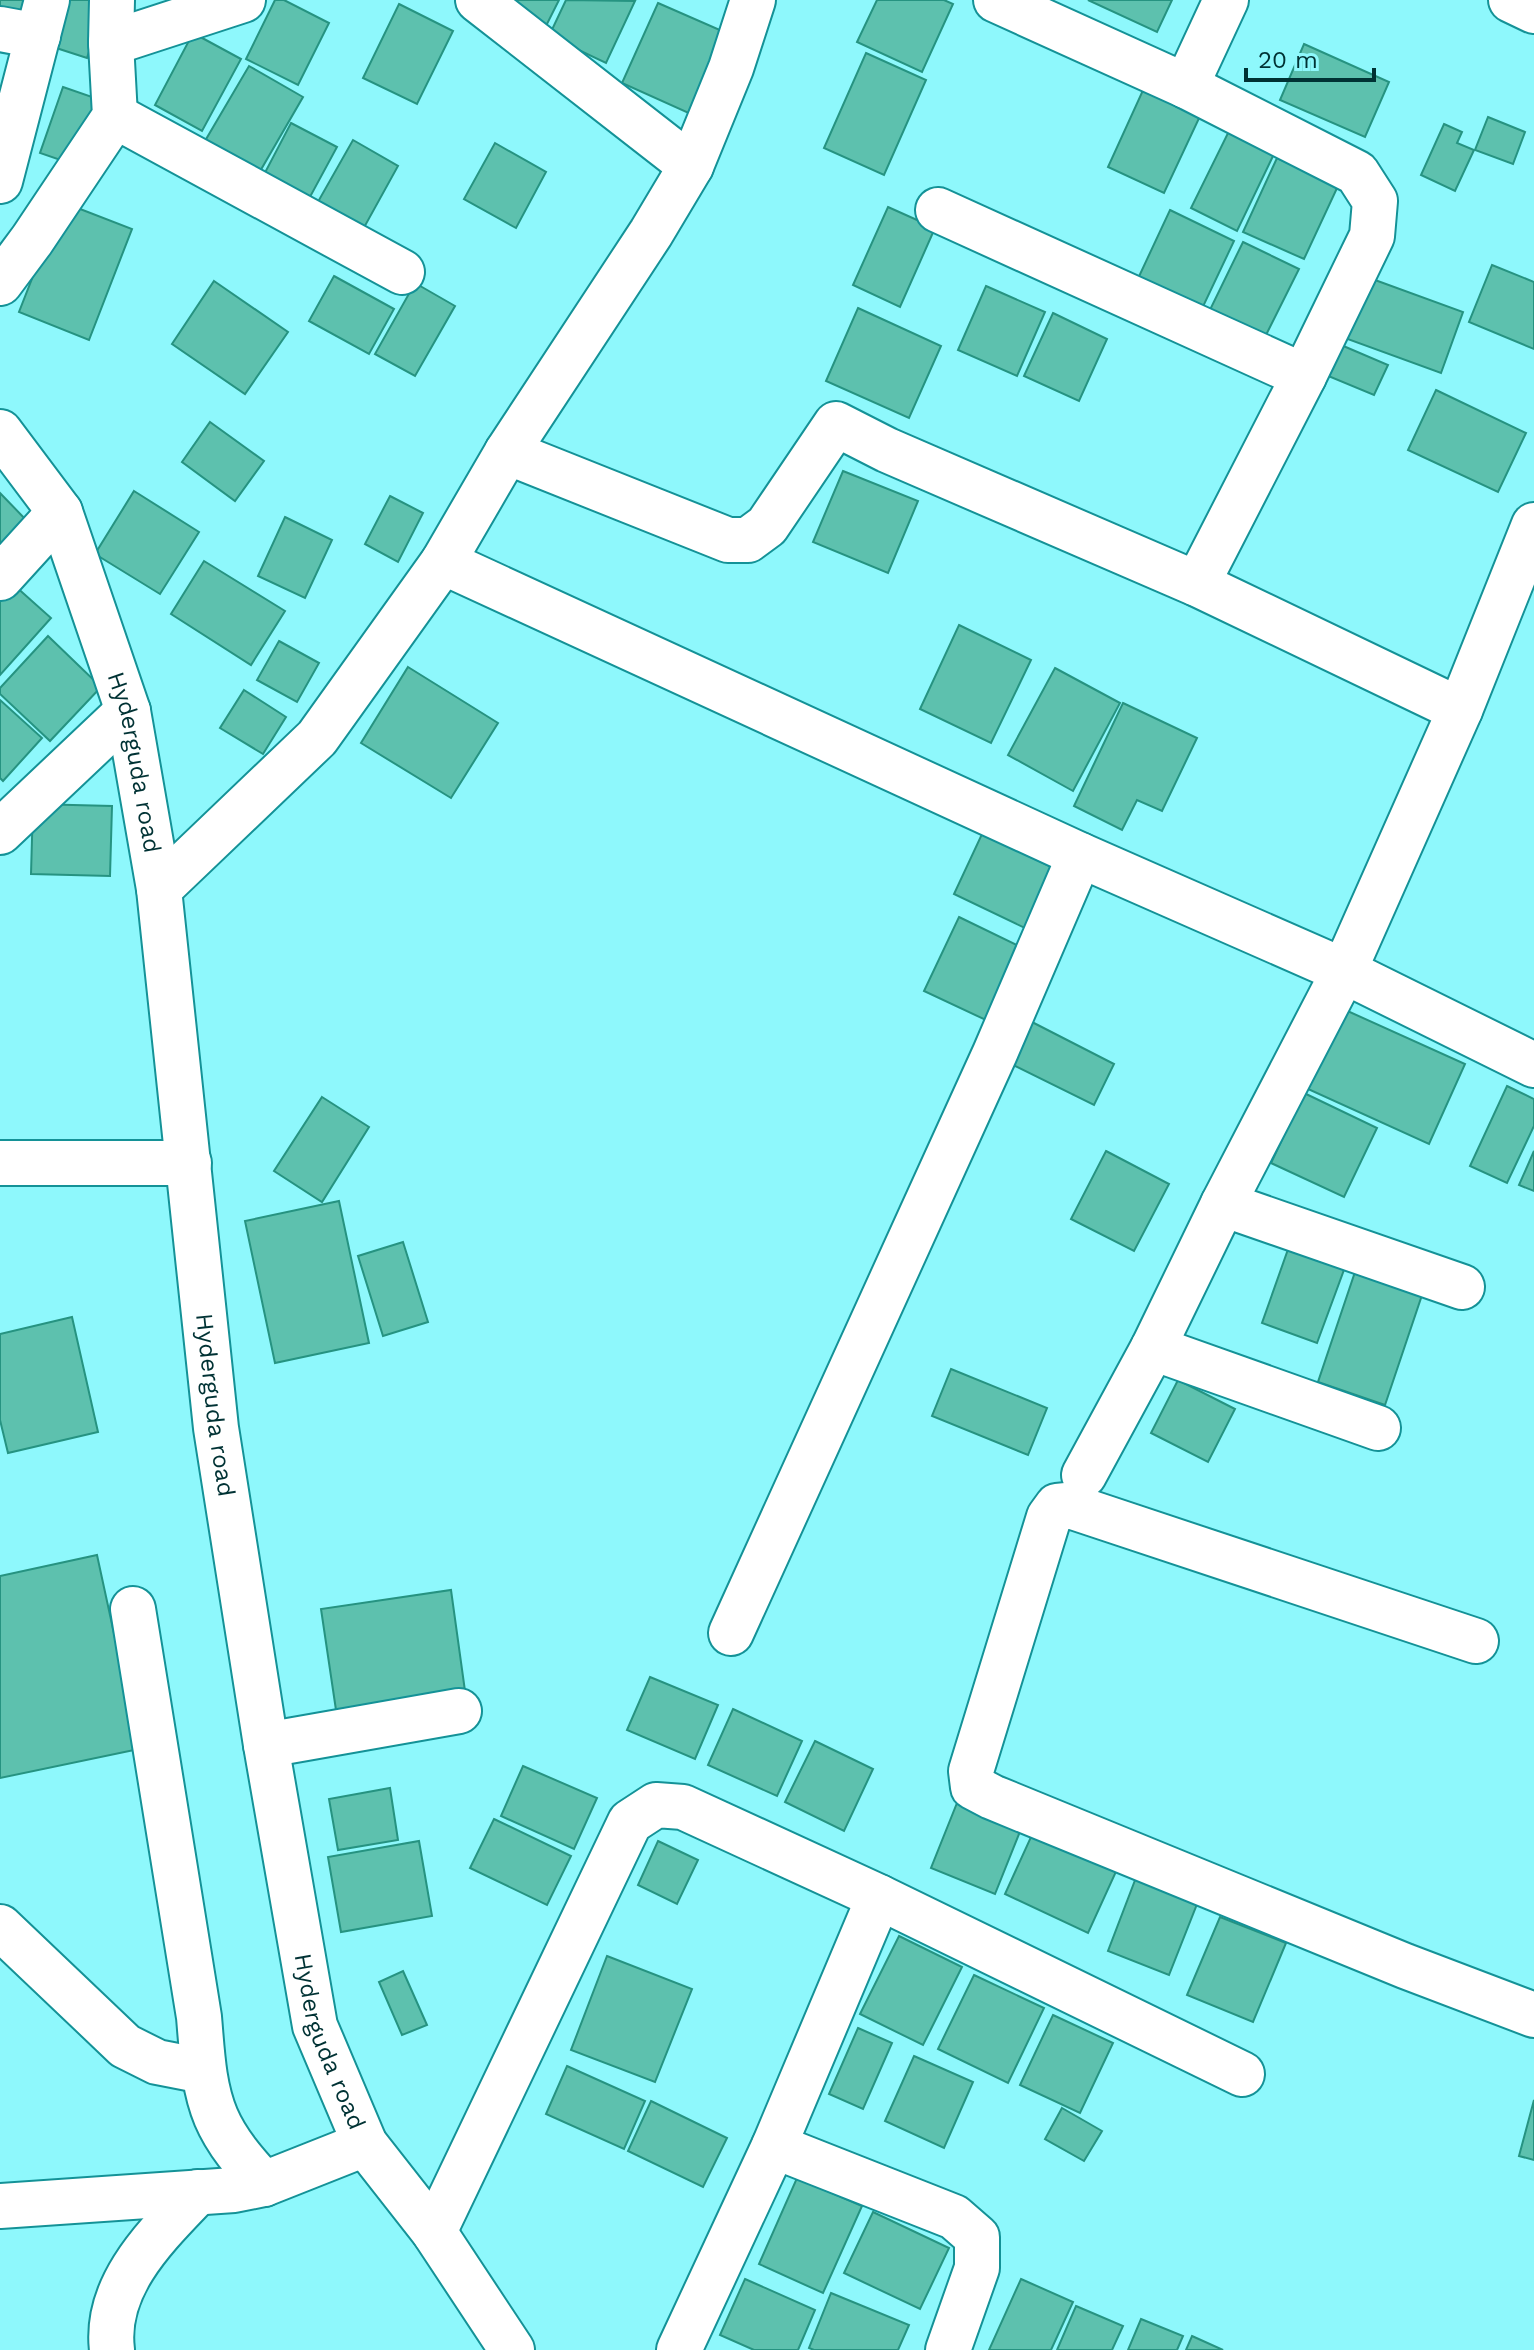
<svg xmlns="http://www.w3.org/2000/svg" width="1534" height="2350" font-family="'Work Sans',sans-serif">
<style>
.building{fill:#5dc1ae;stroke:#269381;stroke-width:2}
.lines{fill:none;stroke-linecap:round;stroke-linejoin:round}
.minor-casing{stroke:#149297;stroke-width:48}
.minor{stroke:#fff;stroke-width:44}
.labels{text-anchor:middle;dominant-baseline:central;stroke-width:6;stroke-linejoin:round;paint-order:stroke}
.street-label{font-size:24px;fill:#003234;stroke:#8ef8fc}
</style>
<rect width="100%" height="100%" fill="#8ef8fc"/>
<g class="building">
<polygon points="0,0 33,0 30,13 0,8"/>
<polygon points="61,0 105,0 87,58 47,45"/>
<polygon points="275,0 284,0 329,23 298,85 246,59"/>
<polygon points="491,0 559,0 545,28"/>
<polygon points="566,0 635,1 606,63 549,36"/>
<polygon points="877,0 944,0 953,4 922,72 857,42"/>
<polygon points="1088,0 1172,0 1157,32"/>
<polygon points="658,3 729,34 693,115 622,83"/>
<polygon points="399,4 453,31 417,104 363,78"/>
<polygon points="193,33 241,59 202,131 155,105"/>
<polygon points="1304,44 1389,82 1365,137 1280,100"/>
<polygon points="866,53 926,80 884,175 824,148"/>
<polygon points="249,66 303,97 259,173 205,141"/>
<polygon points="63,87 98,99 75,165 40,153"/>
<polygon points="1144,88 1201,114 1164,193 1108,167"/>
<polygon points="1488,117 1525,132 1513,164 1475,150"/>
<polygon points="291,123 337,147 304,208 259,184"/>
<polygon points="1444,124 1462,132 1457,143 1474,150 1455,191 1421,175"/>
<polygon points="1229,131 1274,154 1237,231 1191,208"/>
<polygon points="353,140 398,166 361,233 315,207"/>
<polygon points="495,143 546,172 516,228 464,199"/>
<polygon points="1277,158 1338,186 1304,259 1243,232"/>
<polygon points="62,202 132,229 89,340 19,312"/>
<polygon points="888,207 935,228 900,307 853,285"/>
<polygon points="1170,210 1234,241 1199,315 1135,285"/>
<polygon points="1243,242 1299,269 1261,345 1206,318"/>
<polygon points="1492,265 1534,282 1534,349 1469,322"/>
<polygon points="334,276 394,309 369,354 309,321"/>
<polygon points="1364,276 1463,312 1441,373 1342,337"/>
<polygon points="214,281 288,332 245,394 172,344"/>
<polygon points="415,283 455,306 415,376 375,354"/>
<polygon points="986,286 1045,312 1017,376 958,350"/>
<polygon points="858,308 941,346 909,418 826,381"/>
<polygon points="1053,313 1107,339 1079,401 1024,376"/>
<polygon points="1334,342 1388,365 1374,395 1321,373"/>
<polygon points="1436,390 1526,433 1498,492 1408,450"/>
<polygon points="210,422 264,461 235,501 182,462"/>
<polygon points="843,471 918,501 888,573 813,542"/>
<polygon points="134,491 199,532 160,594 95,554"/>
<polygon points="0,493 30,524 0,555"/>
<polygon points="390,496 423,513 398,562 365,544"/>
<polygon points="285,517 332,540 305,598 258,576"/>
<polygon points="204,561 285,611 251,665 171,614"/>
<polygon points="14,585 51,618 0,675 0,601"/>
<polygon points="959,625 1031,660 991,743 920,709"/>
<polygon points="48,636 101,687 50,741 0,694 0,688"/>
<polygon points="279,641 319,663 297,702 257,680"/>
<polygon points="408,667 498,723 451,798 361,743"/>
<polygon points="1055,668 1120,703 1073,791 1008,755"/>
<polygon points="244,690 286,717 263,754 220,728"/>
<polygon points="0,700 42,738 3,781 0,778"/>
<polygon points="1123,703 1197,738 1162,811 1137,800 1122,830 1074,806"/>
<polygon points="33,804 112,806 110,876 31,874"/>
<polygon points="982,834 1058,870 1029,930 954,894"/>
<polygon points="959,917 1023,948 988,1021 924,991"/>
<polygon points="1332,1004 1465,1064 1429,1144 1297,1084"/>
<polygon points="1030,1021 1114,1064 1094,1105 1009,1063"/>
<polygon points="1507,1086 1534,1099 1534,1126 1507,1183 1470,1166"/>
<polygon points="1304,1093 1377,1128 1344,1197 1271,1163"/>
<polygon points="322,1097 369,1127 322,1202 274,1171"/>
<polygon points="1106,1151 1169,1184 1134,1251 1071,1219"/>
<polygon points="1534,1151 1534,1191 1519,1185"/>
<polygon points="339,1201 369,1343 275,1363 245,1221"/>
<polygon points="1292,1238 1348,1259 1317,1343 1262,1323"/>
<polygon points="403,1242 428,1322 383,1336 358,1256"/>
<polygon points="1357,1266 1424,1289 1385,1405 1318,1382"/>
<polygon points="72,1317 98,1432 8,1453 0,1420 0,1334"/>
<polygon points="951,1369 1047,1408 1028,1455 932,1416"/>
<polygon points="1178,1380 1235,1409 1208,1462 1151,1433"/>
<polygon points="97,1555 139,1749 0,1778 0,1576"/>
<polygon points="451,1590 465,1691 336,1710 321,1609"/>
<polygon points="650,1677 718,1705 695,1759 627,1730"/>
<polygon points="733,1709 802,1741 777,1796 708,1765"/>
<polygon points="815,1741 873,1769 844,1831 785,1802"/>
<polygon points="523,1766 597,1798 574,1849 501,1816"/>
<polygon points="390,1788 398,1840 338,1850 329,1799"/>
<polygon points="959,1798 1023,1824 995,1894 931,1868"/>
<polygon points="494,1819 571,1856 547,1905 470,1868"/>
<polygon points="1036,1826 1119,1865 1088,1933 1005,1894"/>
<polygon points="419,1841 432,1916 341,1932 328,1857"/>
<polygon points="658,1841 698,1860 677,1904 638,1885"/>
<polygon points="1137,1875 1199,1899 1169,1975 1108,1951"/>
<polygon points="1220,1917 1286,1943 1253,2022 1187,1995"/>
<polygon points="899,1936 962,1967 923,2045 860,2014"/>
<polygon points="607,1956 692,1989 655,2082 571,2050"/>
<polygon points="403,1971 427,2025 402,2035 379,1982"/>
<polygon points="974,1975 1044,2008 1008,2083 938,2049"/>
<polygon points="1053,2015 1113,2043 1080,2113 1020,2085"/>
<polygon points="858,2028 892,2043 863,2109 829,2094"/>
<polygon points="914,2056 973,2082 944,2148 885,2121"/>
<polygon points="567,2066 645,2101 624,2149 546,2114"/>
<polygon points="1534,2100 1534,2160 1519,2156"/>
<polygon points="651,2101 727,2138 703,2187 628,2151"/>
<polygon points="1062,2108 1102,2131 1084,2161 1045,2139"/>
<polygon points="797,2178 862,2206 823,2293 759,2264"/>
<polygon points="873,2212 949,2248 920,2309 844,2273"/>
<polygon points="745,2279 815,2310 798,2350 754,2350 720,2335"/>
<polygon points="1021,2279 1073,2302 1051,2350 989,2350"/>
<polygon points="831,2293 909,2325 898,2350 814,2350 809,2348"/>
<polygon points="1076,2306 1123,2326 1112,2350 1057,2350"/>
<polygon points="1141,2319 1183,2336 1177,2350 1128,2350"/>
<polygon points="1192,2336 1223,2350 1186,2350"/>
</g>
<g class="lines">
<defs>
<g id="minor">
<polyline points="478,0 691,166"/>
<polyline points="996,0 1186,86 1357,173 1375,201 1372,236 1304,376 1197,584"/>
<polyline points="1511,0 1534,11"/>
<polyline points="0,29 38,36"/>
<polyline points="111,43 243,0"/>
<polyline points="1186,86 1226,0"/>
<polyline points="115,116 402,272"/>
<polyline points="0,181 47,0"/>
<polyline points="938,210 1304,376"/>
<polyline points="0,283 32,240 115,116 111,43 112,0"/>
<path id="s1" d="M0 432 60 512 128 711 159 889 216 1428 266 1745 315 2026 365 2144 434 2232 512 2350"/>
<polyline points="507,452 728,540 748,540 767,526 836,424 887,450 1197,584 1460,710"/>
<polyline points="443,562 1080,855 1344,971 1534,1065"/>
<polyline points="0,578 60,512"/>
<polyline points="0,832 128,711"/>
<polyline points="159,889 317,738 443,562 507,452 651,233 691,166 731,68 753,0"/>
<polyline points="0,1163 189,1163"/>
<polyline points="1223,1204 1462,1287"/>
<polyline points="1153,1348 1378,1428"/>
<polyline points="1084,1475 1153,1348 1223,1204 1344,971 1460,710 1534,525"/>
<path d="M133 1609 199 2017C202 2051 203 2086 216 2117 227 2143 246 2164 264 2184"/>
<polyline points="731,1633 995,1053 1080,855"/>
<polyline points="1476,1641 1067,1505 1057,1506 1049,1517 971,1771 973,1787 992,1797 1405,1966 1534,2015"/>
<polyline points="266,1745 459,1711"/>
<polyline points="0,1927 125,2046 157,2062 203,2071"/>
<polyline points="774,2146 954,2217 977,2237 977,2268 948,2350"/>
<polyline points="0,2206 234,2190 264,2184 365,2144"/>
<polyline points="434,2232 630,1822 656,1805 683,1807 879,1897 1242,2074"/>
<path d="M112 2350C104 2285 157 2235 198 2192"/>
<polyline points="679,2350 774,2146 879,1897"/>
</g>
</defs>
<use href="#minor" class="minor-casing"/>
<use href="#minor" class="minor"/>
</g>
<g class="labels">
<g class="street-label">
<text stroke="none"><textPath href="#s1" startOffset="362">Hyderguda road</textPath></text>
<text stroke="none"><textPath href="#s1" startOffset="1010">Hyderguda road</textPath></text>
<text stroke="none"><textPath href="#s1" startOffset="1658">Hyderguda road</textPath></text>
</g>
</g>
<path d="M1246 68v12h128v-12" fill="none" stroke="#003234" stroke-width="4"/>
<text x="1258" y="68" font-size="24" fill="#003234" stroke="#8ef8fc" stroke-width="6" paint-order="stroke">20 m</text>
</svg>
